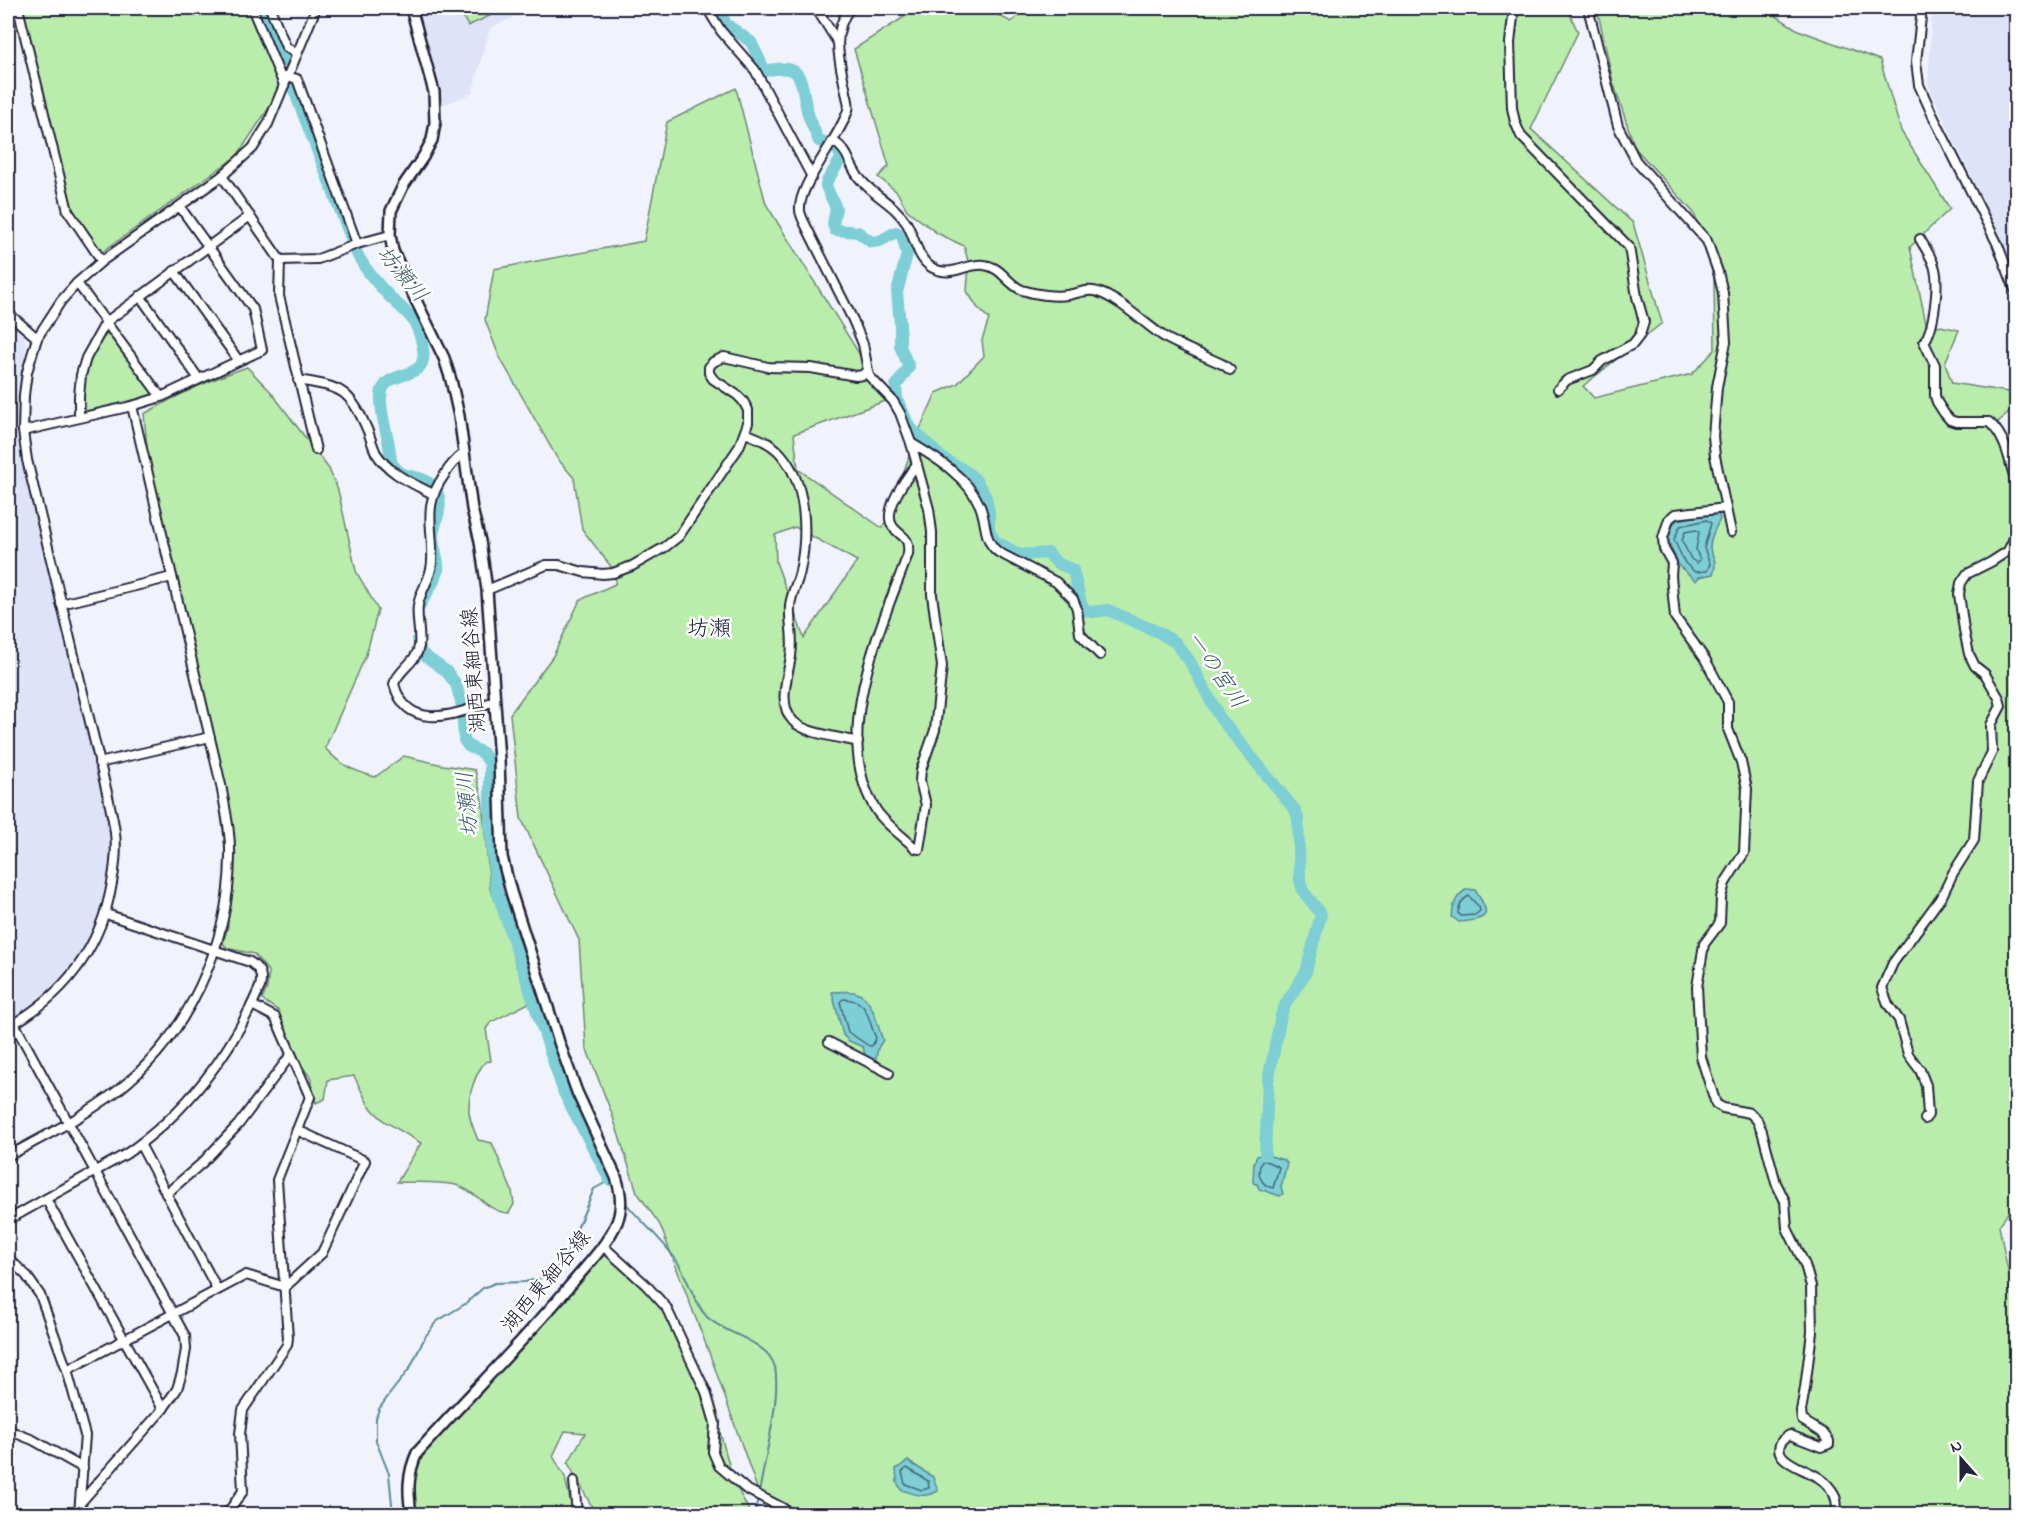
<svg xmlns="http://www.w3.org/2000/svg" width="2024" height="1522" font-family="'Indie Flower','Klee One',sans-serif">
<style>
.built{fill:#dee3f8}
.green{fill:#baecac;stroke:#6e8774;stroke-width:1.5;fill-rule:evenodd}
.water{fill:#7dced5;stroke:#598997;stroke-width:1.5}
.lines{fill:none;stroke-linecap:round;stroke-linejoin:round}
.shore{stroke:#466779;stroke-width:1.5}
.stream{stroke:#598997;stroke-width:2}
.river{stroke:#7dced5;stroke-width:12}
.minor-casing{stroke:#22223b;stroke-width:12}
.major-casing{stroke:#22223b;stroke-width:14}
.minor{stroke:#fff;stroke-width:8}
.major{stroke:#fff;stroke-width:9}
.labels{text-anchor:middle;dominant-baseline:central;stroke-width:5;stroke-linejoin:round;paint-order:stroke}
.street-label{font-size:21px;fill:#22223b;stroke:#fff}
.water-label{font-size:22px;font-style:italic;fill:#425e71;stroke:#fff}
.neighbourhood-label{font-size:22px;fill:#22223b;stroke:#fff}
</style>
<rect width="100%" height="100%" fill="#f0f2fc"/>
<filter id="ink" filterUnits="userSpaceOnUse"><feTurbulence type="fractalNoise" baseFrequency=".0167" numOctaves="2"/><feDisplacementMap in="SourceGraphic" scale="12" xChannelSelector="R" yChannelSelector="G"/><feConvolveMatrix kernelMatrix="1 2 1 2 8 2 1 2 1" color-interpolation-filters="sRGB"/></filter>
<g filter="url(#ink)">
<g class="built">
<polygon points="418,8 534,8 490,28 472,93 443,105"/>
<polygon points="1932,8 2016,8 2016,271 1928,85"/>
<polygon points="8,320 23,333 26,344 17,433 18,448 109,821 111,871 100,919 80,957 56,988 8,1022"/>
</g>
<g class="green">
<polygon points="16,8 252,8 284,85 237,156 102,252 63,195"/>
<polygon points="458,8 506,8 468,26"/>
<path d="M918 8H985L1011 22C1017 18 1024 9 1030 8 1049 2 1070 20 1085 8H1567L1578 32 1531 129 1633 223 1662 323 1583 386 1594 398 1692 374 1715 350 1714 277 1694 213 1635 148 1613 82 1597 8H1764L1798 30 1880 60 1901 131 1950 209 1910 247 1926 323 1959 330 1945 363 1952 383 2008 392 2016 401V407L1998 422 2016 464V1201L1999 1226 2016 1311V1514H766L713 1363 660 1225 637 1192 612 1114 586 1047 579 940 521 818 510 714 553 656 580 600 615 584 616 573 582 529 574 478 557 458 499 356 485 320 494 269 644 241 667 122 736 88 766 204 888 400 794 434 798 469 882 528 890 514 912 447 936 393 957 384 984 356 982 340 989 319 977 307 967 291 969 265 964 246 937 233 907 210 897 192 878 177 889 166 854 49ZM795 527 857 561 804 638 776 562 775 535Z"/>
<path d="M109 331 156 395 85 411C81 381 89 354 109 331Z"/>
<path d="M247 367 271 392 329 469 338 490 356 571 378 610 366 655 325 748C341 766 352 770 375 777L404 756 443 765 475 770 482 799 490 889 501 913 516 966 528 994 529 1003 491 1022 486 1029 491 1061 485 1062C476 1073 469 1092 469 1107 468 1118 474 1130 478 1140L492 1143 512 1191 514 1204 509 1213C488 1212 478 1193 459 1186 444 1181 415 1183 397 1182L421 1143 384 1121 369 1106 354 1076 328 1080 325 1099 316 1103 310 1077 300 1063 289 1042 279 1011 262 1000 267 988 269 972 254 954 227 948 223 943 228 926V829L148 459 144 414C177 395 211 379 247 367Z"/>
<polygon points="600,1249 657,1301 712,1404 734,1482 751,1514 596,1514 568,1463 585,1433 565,1431 553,1456 565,1477 573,1514 411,1514 415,1459"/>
</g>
<g class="water">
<path d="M1718 512 1720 519C1716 527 1710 537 1710 547 1710 559 1719 555 1713 574L1699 577 1696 581 1679 566 1668 540 1673 524 1677 520Z"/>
<path d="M1467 889 1475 890C1491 915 1491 919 1459 922L1452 917C1453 904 1456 896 1467 889Z"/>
<path d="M832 992C839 992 851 990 857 993 874 999 877 1026 883 1040L878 1048 875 1063 867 1062 863 1047 849 1041 843 1035Z"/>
<polygon points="1263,1154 1284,1160 1287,1163 1281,1187 1283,1194 1280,1196 1259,1189 1257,1184 1253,1183 1254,1162 1257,1156"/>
<path d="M908 1461 933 1477 938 1491C921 1499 917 1494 901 1490L897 1482 896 1469Z"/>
</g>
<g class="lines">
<g class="shore">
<polygon points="1707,520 1711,523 1704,548 1710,564 1707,571 1695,572 1685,563 1674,540 1680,526"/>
<polygon points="1696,530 1699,532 1696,550 1700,560 1697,563 1691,559 1682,541 1685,532"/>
<path d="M1469 896 1479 907 1480 911 1475 915 1461 916 1458 913C1459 905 1462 899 1469 896Z"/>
<path d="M843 999C870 999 867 1019 876 1038L872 1046H869L848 1032 840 1002Z"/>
<path d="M1262 1161H1266L1279 1167 1273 1188C1260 1185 1256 1173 1262 1161Z"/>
<polygon points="907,1468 928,1481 929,1488 922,1490 905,1484 902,1472"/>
</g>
<g class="stream">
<path d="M623 1200C639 1220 659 1236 674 1257 688 1275 692 1301 707 1317 722 1331 746 1336 762 1349 768 1353 773 1361 775 1367 781 1399 764 1460 759 1494"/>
<polyline points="393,1514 389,1474 376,1441 376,1418 379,1409 389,1395 410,1368 425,1337 436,1322 465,1304 483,1288 495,1283 525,1282 545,1277 558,1266 565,1257 594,1189 610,1180 616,1191"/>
<polyline points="754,1514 758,1499"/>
</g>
<g class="river">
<polyline points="262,8 284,60"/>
<path d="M718 8 726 24 751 42 765 71C805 61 800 81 807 110 809 120 815 131 819 141 830 145 840 147 841 159L827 181 826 186 836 208 833 224 835 230 858 232 871 242 880 241 896 232 902 235 907 254 897 292 900 324V346L909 367 896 386 897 398 909 426 942 458 964 470 975 479 986 497 989 512V530L995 541 1020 555 1048 553 1057 563 1073 570 1081 603 1085 610 1092 612 1108 610 1158 632 1175 642 1189 660 1220 718 1295 810 1298 818 1300 881 1303 891 1321 914 1306 972 1286 1003 1281 1015 1268 1081 1265 1155"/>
<path d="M294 90 358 256C367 272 379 286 392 299 409 315 416 318 422 343 433 387 384 364 381 396 380 413 386 429 389 445 390 451 390 458 392 463 393 466 398 471 401 473 415 479 426 475 436 491 445 504 435 521 433 535 432 546 440 560 438 571 436 581 424 596 419 607"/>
<polyline points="418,639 421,653 446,671 456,684 462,706 464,740 468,746 483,753 490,764 490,826 496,888 564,1093 610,1180"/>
</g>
<defs>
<g id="minor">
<polyline points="18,8 68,211 102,261"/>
<polyline points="252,8 284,85"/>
<polyline points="270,8 286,47 297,54"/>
<polyline points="707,8 721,31 755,70 812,177"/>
<polyline points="816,8 837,41"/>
<path d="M850 8C830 34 840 62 846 92 847 98 850 104 848 110 840 138 798 185 800 210 800 214 803 220 805 224L853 320 863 344 869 376 893 401 900 413 911 443 929 509 932 532V595L942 666 935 730 921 770 920 781 926 805 919 849 915 848C903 836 885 824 876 810 829 736 882 626 908 554 910 536 902 538 893 527 881 511 907 477 917 464"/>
<polyline points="1514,8 1510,43 1512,108 1515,122 1521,136 1629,247 1637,297 1644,322 1640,335 1633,344 1602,361 1593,370 1567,380 1558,389"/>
<polyline points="1588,8 1618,126 1636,161 1707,241 1718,272 1723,293 1726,342 1717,387 1713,436 1715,456 1731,532"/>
<polyline points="1922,8 1916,62 1919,85 1933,116 1997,243 2016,292"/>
<polyline points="287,76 297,79 357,244"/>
<path d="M833 141C851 152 848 166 861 180 875 197 895 204 907 224 915 238 917 258 931 267 950 279 965 263 984 265 1002 267 1007 284 1022 290 1034 294 1054 297 1067 295 1077 294 1088 288 1098 292 1123 301 1144 324 1166 338 1184 348 1205 356 1224 365L1230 370"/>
<polyline points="222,176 280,260 279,296 316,450"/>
<path d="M1920 239C1925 248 1933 259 1935 269 1939 285 1934 330 1924 342L1935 365V396L1937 402 1944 413 1950 420 1956 422H1989C2007 438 2010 463 2016 485"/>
<polyline points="280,260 318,259 357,244 390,235"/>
<polyline points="174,271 239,361"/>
<polyline points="77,283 161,397"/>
<polyline points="140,296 199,379"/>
<polyline points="8,313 37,338"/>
<path d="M298 380C338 387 349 387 366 427 370 435 372 445 376 453 389 474 412 483 433 494"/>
<polyline points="79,417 79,396 81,375 86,358 106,322 250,216"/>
<polyline points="23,431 132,406 161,397 262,350 253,309 180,207"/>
<path d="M745 433C758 438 771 443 780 453 807 483 808 533 800 571 798 582 791 594 790 606 789 623 794 638 791 656 788 676 777 704 793 721 805 734 840 737 858 742"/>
<path d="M911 443C936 458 968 477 980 506 987 523 983 540 998 552L1056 582 1073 599 1077 609 1080 634 1100 655"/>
<path d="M463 454C455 460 450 466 445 474 421 507 434 526 432 562 431 580 421 588 418 605 416 619 421 632 419 646 417 662 399 669 394 684 408 736 460 712 495 701"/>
<path d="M1726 508 1675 514 1669 519 1663 538 1664 549 1672 563 1671 576 1675 617 1705 659 1728 702V729L1741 762 1747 789 1744 853 1725 883 1721 898 1720 923 1704 944 1697 987 1701 1057 1716 1104 1723 1108 1750 1113 1757 1120 1762 1131 1776 1183 1785 1201 1787 1228 1805 1265 1811 1286 1812 1332 1805 1388 1801 1411 1802 1420 1823 1433 1829 1441V1444L1821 1447 1790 1435C1781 1439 1775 1448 1783 1457 1795 1470 1819 1472 1830 1488 1837 1496 1837 1504 1837 1514"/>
<polyline points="487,590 546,565 559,565 583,572 603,574 613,573 632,566 665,547 679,536 739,447 748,423 748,410 743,401 737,395 713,379 709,373 709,367 713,362 724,357 768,367 811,368 856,376 863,375 867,370"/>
<polyline points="61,604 172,577"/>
<polyline points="99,763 210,737"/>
<polyline points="14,1023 185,1336 186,1349 182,1373 177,1389 163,1409 81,1502"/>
<path d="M8 1027C65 995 101 948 112 883 115 867 117 849 115 833 114 822 111 812 109 801L27 460 23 431 24 395 27 372 37 338 61 301 77 283 102 261 222 176 253 148 268 124 316 8"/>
<polyline points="829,1042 889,1073"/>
<polyline points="1925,1119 1928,1115 1926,1085 1920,1070 1908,1054 1899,1020 1888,1004 1882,988 1893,963 1942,896 1953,873 1974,840 1978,781 1992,752 1991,725 2001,706 1999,698 1985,674 1975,666 1969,654 1964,630 1959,594 1961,583 1967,574 1991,562 2008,551 2016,534"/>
<polyline points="140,1144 217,1289"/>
<path d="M8 1156C45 1136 83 1117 117 1091 188 1036 229 946 230 857 231 833 225 808 221 785L132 406"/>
<polyline points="166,1194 202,1163 238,1125 290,1056"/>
<polyline points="46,1199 163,1409"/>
<path d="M8 1220 126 1154C186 1113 231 1054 260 987 263 975 260 969 250 962L106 914"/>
<polyline points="603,1246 646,1285 666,1307 706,1392 715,1423 713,1452 719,1466 746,1489 781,1507 791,1514"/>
<polyline points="8,1258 26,1275 40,1295 67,1370 85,1435 79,1514"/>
<polyline points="285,1287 322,1253 365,1161 297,1130"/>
<polyline points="67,1370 246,1275 285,1287"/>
<polyline points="8,1430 33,1440 83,1468"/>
<polyline points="574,1481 577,1514"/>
<polyline points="227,1514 243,1491 240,1434 243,1410 287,1345 288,1338 277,1180 310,1097 275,1017 252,1005"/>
</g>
<path id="major" d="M411 1514C408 1492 407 1475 417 1453 467 1397 520 1345 568 1288 585 1267 606 1247 617 1222 623 1207 621 1192 616 1177L577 1092 559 1042 511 892 502 857 499 760 487 590 480 541 472 509 459 416 451 380 444 358 407 282 393 251 390 235 391 211 403 186 423 157 432 140 435 123 434 92 411 8"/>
</defs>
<use href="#minor" class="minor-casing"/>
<use href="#major" class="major-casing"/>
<use href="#minor" class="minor"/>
<use href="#major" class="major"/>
</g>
</g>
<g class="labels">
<g class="street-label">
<text transform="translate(475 670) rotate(-94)">湖西東細谷線</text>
<text transform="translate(547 1282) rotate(-50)">湖西東細谷線</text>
</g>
<g class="water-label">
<text transform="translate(401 275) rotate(50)">坊瀬川</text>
<text transform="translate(1215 671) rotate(56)">一の宮川</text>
<text transform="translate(469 804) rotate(-95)">坊瀬川</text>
</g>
<g class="neighbourhood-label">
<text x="709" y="630">坊瀬</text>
</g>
</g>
<rect width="2024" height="1522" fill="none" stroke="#fff" stroke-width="30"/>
<rect x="15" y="15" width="1994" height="1492" fill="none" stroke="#22223b" stroke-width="2" filter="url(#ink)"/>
<g transform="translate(1961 1459) rotate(339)" stroke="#ffffff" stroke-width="4.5" paint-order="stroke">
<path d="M0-4.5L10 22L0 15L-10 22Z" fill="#22223b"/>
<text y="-9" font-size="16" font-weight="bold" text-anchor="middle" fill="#22223b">N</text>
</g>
</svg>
